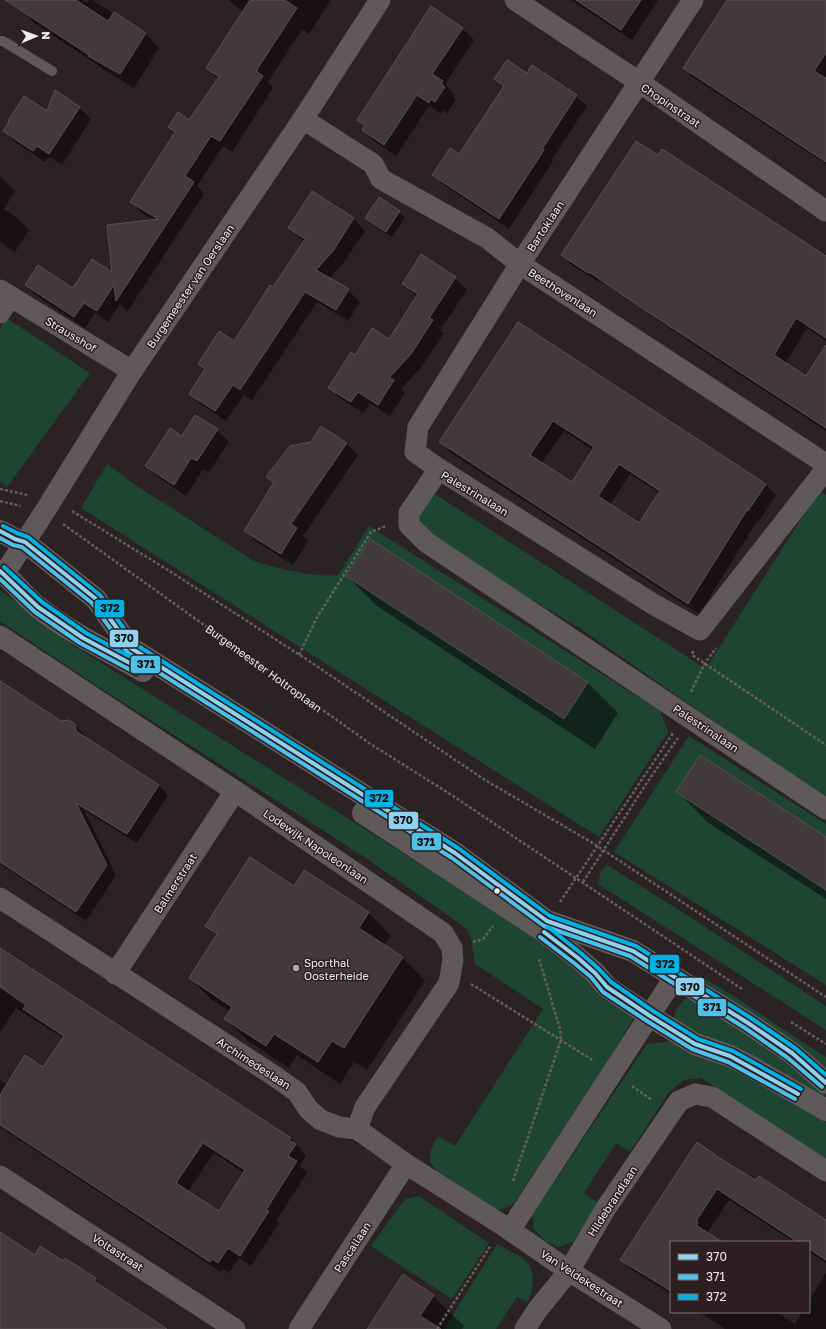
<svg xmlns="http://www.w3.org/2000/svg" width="826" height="1329" font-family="'Golos Text',sans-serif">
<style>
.green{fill:#1e4533}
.shadow{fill:#0007;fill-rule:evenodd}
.building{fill:#41393a;stroke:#585051;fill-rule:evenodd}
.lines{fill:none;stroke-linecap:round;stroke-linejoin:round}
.path{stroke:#665e5f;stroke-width:2.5;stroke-dasharray:3 2;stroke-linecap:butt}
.service{stroke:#60595a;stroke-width:10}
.minor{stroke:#60595a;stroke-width:21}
.tertiary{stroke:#60595a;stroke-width:22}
.bus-1-casing{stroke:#2d1e21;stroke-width:7}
.bus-2-casing{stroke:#2d1e21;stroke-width:7}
.bus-3-casing{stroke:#2d1e21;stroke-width:7}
.bus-1{stroke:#90d2ee;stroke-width:4}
.bus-2{stroke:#4ec1e8;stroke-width:4}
.bus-3{stroke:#00b2e3;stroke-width:4}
.bus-dot{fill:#f6ebec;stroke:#2d1e21;stroke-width:1.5}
.poi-dot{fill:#afa5a6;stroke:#2d1e21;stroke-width:1.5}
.labels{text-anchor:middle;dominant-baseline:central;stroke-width:3;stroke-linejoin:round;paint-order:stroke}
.street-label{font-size:11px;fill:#f6ebec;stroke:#2d1e21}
.poi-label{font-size:11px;fill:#f6ebec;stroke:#2d1e21;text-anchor:start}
.line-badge{stroke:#2d1e21;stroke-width:1.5}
.pale-badge-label{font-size:11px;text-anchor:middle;font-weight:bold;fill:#111}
</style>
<rect width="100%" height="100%" fill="#2a2223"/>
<g class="green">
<polygon points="6,318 90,373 7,487 0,482 0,328"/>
<path d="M107 464 134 484 254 561C276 568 316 578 338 575L369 526 660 711 668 732 599 837 81 508Z"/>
<polygon points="819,491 826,495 826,799 581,629 509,586 417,527 413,519 427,496 435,494 700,665 708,665"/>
<path d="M0 590 71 644 549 945 634 1015 631 1023 607 1062 515 1202C509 1208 505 1209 496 1209L438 1172C425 1159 430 1150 438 1136L455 1146 543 1009 475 964 471 938 466 928 363 856 88 680 0 621Z"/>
<polygon points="689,736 826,824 826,985 614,852"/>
<polygon points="607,865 687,915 826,1006 826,1030 598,884 601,871"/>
<path d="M700 976C744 1000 783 1031 826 1057V1073L698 982Z"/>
<path d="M685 999 692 1000 792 1062 825 1095 824 1101 702 1038 674 1018C674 1011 680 1004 685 999Z"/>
<polygon points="676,1041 753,1075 826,1120 826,1159 701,1078 684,1080 669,1092 630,1152 616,1143 584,1193 598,1203 573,1242 559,1247 545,1241 534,1229 532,1215 647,1044"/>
<polygon points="419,1196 489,1243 452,1299 371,1246 405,1199"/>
<path d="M497 1244C505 1249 519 1254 525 1260 537 1271 533 1289 528 1302L517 1297 496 1329H444Z"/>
</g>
<g class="shadow">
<polygon points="26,0 83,0 87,3 89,0 92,0 145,33 159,48 134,88 104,70 98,65 34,23 20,8"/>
<polygon points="229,0 331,0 309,34 302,29 268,82 273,88 232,152 223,146 197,186 204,194 127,312 120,304 108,322 95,313 85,328 37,296 26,285 74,289 114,274 154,220 142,213 131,201 176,134 169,127 189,121 218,79 207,68 243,12"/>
<polygon points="571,0 658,0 632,40"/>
<polygon points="729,0 826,0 826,164 694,78 684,68"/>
<polygon points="462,28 474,40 445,84 454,94 453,96 456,99 447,113 443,110 441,114 429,106 396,156 375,142 363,130 365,127 358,120"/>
<polygon points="533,67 576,96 587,106 552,159 553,161 509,229 444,185 434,175 459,155 504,88 495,79 528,74"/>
<polygon points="79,107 91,119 62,165 49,157 45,162 16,143 4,131 10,122 48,113"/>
<polygon points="0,176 15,191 4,209 17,218 29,230 15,252 0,242"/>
<polygon points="312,192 354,219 365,231 344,262 329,279 348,290 360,302 348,321 317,302 252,400 244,395 226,421 202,405 190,394 205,371 199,364 234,342 273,288 304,242 289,228"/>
<polygon points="379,199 400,212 405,218 392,237 372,224 366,218"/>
<polygon points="562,255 826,258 826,341 807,328 785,364 806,378 826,347 826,431 690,342 600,281 599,282 573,266"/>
<polygon points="455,278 467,290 440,330 444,333 422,366 401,389 405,393 390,416 370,403 363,413 341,399 329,387 355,356 389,340 417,297 403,283"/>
<path d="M518 323 765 484 776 495 759 521 758 520 699 614 451 453 440 442ZM564 431 593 450 572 483 541 464ZM630 474 659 493 640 524 610 505Z"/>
<polygon points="195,417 217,430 229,442 209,472 203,469 186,496 158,477 146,466 182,437"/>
<polygon points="346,443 358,455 303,536 308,541 293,565 257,542 245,531 275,484 268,477"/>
<polygon points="370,541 588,683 618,713 595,749 377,606 347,576"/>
<polygon points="0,682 61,722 75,725 85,735 85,738 158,785 168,795 137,843 84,810 116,875 86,921 0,864"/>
<polygon points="677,791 826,839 826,899 707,822"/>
<polygon points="305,872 369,913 391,936 384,946 403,958 425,981 367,1070 354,1062 340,1084 297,1055 289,1068 248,1041 225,1019 230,1012 212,1000 190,978 217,936 206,926 294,888"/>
<path d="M0 949 290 1138 301 1149 300 1150 306 1156 300 1166 307 1173 276 1221 279 1223 251 1266 239 1258 229 1273 223 1269 221 1272 0 1127V1080L7 1085 44 1068 63 1038 16 1008 0 1033ZM214 1153 244 1173 220 1212 188 1191Z"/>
<polygon points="723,1162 826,1221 826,1263 809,1252 809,1242 794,1242 729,1200 707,1233 719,1242 671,1242 671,1294 633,1271 622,1260"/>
<polygon points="0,1233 35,1256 63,1262 65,1259 95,1279 106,1290 165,1329 0,1329"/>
<polygon points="826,1273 826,1329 725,1329 699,1312 777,1312 795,1324 802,1312 809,1312 809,1301"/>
<polygon points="433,1296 464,1326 462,1329 368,1329"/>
</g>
<g class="building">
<polygon points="5,0 76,0 108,21 114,12 146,33 120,74 88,56 89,55"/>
<polygon points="250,0 285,0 297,8 256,71 263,76 220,141 211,136 185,176 194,182 116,301 114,285 97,311 84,303 74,317 25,285 38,265 73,288 92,259 112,272 107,225 158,219 130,202 175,132 168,127 178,112 189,120 219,77 206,68"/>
<polygon points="576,0 641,0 621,30"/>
<polygon points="727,0 826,0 826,53 814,71 826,78 826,162 683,68"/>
<polygon points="431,6 463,28 432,74 443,81 441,84 445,87 435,102 431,99 429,103 417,95 384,145 362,130 365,126 357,120"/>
<polygon points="507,60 527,73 532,65 577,95 542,149 544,150 499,219 432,175 450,148 459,154 504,86 494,79"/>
<polygon points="55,90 80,107 49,154 37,146 33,151 3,131 9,122 8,121 24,96 47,111"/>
<polygon points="636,141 658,155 662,149 826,256 826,338 796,318 774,355 806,376 826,345 826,428 640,307 589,272 588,273 561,255"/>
<polygon points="312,191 354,218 333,251 316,270 349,289 336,310 305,292 240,390 233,385 215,411 189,394 205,369 198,364 219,331 234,341 270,285 273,287 305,239 288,228"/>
<polygon points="379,197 400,211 386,232 365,218"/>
<polygon points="421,254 456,277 429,318 433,320 411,354 389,378 394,380 378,405 358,392 351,402 328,388 351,352 355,355 372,328 389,339 418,294 402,284"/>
<path d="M518 322 766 484 748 511 747 510 688 604 439 442ZM553 421 594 447 572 482 530 455ZM619 464 660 491 639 523 598 496Z"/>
<polygon points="195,415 218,429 197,461 191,458 174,485 145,466 170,428 182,436"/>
<polygon points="321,426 347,443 291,524 297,528 281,554 244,531 274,482 266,477 290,446 311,442"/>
<polygon points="370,539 588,682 564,719 346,576"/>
<polygon points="0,681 61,721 69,720 75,724 76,731 159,785 127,834 76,803 107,865 76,912 0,862"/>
<polygon points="700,755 826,837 826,890 676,792"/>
<polygon points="250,857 294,886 304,870 369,912 359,928 403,957 344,1048 332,1041 318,1062 274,1034 266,1046 224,1019 232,1007 189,978 217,934 205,926"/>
<path d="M0 948 291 1138 289 1140 296 1144 288 1156 297 1161 266 1210 269 1211 240 1256 228 1248 218 1263 212 1259 210 1262 0 1125V1095L25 1055 43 1067 64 1036 23 1009 26 1005 0 987ZM203 1143 245 1170 219 1211 176 1183Z"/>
<polygon points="697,1142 724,1161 755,1180 759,1176 826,1220 826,1260 809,1249 809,1242 798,1242 717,1189 696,1221 698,1222 696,1225 722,1242 671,1242 671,1291 620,1260"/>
<polygon points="0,1232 35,1255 40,1246 63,1261 65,1258 96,1278 94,1281 167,1329 0,1329"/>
<polygon points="403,1274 411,1280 434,1295 420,1316 441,1329 367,1329"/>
</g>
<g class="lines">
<g class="path">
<polyline points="0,489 28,495"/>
<polyline points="0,501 21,506"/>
<polyline points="72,511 171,572 309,661 485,780 591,842 826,997"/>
<polyline points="63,524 369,743 450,794 742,989"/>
<polyline points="693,651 692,655 826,745"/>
<polyline points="299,655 316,619 371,532 386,526"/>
<polyline points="691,692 705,663 716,648"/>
<polyline points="583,882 650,778 678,738"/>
<polyline points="560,902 673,733"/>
<polyline points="473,942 483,939 493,926"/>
<polyline points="471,984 594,1061"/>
<polyline points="791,1022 826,1044"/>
<polyline points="632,1086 652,1100"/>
<polyline points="513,1181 561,1040 560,1029 539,959"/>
<polyline points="437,1329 491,1245"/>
</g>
<polyline class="service" points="0,41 3,41 52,71"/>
<g class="minor">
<polyline points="515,0 639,82 826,211"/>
<polyline points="303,119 373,164 381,179 487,238 520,264 826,464"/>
<polyline points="0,290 132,371"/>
<polyline points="0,313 10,297"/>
<polyline points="439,469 415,452 418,427 520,264 693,0"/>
<polyline points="826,469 700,630 653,604 439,469 409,513 409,525 426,542 826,809"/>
<polyline points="4,574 45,511 132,371 303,119 380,0"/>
<polyline points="0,636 235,791 443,933 452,948 453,960 449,983 365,1107 357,1129"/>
<polyline points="0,898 273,1075 297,1092 309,1110 321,1120 339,1127 357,1129 406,1164 504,1226 569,1271 661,1329"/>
<polyline points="115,974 235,791"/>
<polyline points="0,1176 235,1329"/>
<polyline points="510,1230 674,978"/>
<polyline points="299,1329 406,1164"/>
<polyline points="525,1329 538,1309 569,1271 606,1208 679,1101 695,1094 712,1097 826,1171"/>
</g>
<g class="tertiary">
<polyline points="0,531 15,539 25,542 96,599 131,648 455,853 547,921 633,951 748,1023 792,1053 826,1083"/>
<path d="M0 571C14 581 24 596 38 607 70 633 107 650 143 671"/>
<polyline points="363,813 542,930 578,958 595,973 607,987 650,1016 695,1044 730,1056 748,1065 826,1110"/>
</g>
<defs>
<g id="bus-1">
<polyline points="0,531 15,539 25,542 96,599 131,648 455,853 547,921 633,951 748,1023 792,1053 826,1083"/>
<polyline points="0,571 38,607 83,638 139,668"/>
<polyline points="544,932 578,958 595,973 607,987 650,1016 695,1044 730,1056 798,1094"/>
</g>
<g id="bus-2">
<polyline points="0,538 13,545 22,547 92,603 128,653 452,858 544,926 630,956 745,1028 788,1058 822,1087"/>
<polyline points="0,579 35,612 80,643 136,673"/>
<polyline points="540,937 574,963 591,977 603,992 647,1021 692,1049 728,1062 795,1099"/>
</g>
<g id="bus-3">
<polyline points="3,526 17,533 28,537 100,595 135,644 458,848 550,916 636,946 751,1018 795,1048 826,1075"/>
<polyline points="4,567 42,602 86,633 142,663"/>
<polyline points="548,927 582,954 599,969 611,982 653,1011 698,1039 733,1051 801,1089"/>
</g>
</defs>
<use href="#bus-1" class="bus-1-casing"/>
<use href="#bus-2" class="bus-2-casing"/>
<use href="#bus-3" class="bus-3-casing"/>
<use href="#bus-1" class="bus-1"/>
<use href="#bus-2" class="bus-2"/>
<use href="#bus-3" class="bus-3"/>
</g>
<circle class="bus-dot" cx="497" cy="891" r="3.5"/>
<circle class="poi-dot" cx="296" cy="968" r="4"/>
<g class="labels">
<g class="street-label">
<text transform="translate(671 105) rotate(34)">Chopinstraat</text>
<text transform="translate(545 226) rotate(-57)">Bartoklaan</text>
<text transform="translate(190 286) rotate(-56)">Burgemeester van Oerslaan</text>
<text transform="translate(563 292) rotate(33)">Beethovenlaan</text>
<text transform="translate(71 334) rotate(31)">Strausshof</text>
<text transform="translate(475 493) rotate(31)">Palestrinalaan</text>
<text transform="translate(264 668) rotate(36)">Burgemeester Holtroplaan</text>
<text transform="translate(706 728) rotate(34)">Palestrinalaan</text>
<text transform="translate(316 846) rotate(34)">Lodewijk Napoleonlaan</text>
<text transform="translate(175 883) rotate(-57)">Balmerstraat</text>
<text transform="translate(254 1063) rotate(33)">Archimedeslaan</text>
<text transform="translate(612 1201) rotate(-57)">Hildebrandlaan</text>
<text transform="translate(352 1247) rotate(-57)">Pascallaan</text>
<text transform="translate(118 1252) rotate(33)">Voltastraat</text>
<text transform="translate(582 1278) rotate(33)">Van Veldekestraat</text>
</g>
<g class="poi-label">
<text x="304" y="962">Sporthal<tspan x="304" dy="13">Oosterheide</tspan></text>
</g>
</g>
<g class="line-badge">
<rect x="94" y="599" width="31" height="19" rx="4" fill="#00b2e3"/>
<rect x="109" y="629" width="30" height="19" rx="4" fill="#90d2ee"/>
<rect x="130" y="655" width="31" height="19" rx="4" fill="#4ec1e8"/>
<rect x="364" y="789" width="30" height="19" rx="4" fill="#00b2e3"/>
<rect x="388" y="811" width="31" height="19" rx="4" fill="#90d2ee"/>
<rect x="411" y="832" width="31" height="19" rx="4" fill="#4ec1e8"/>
<rect x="649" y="954" width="31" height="20" rx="4" fill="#00b2e3"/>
<rect x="675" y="977" width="30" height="19" rx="4" fill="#90d2ee"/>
<rect x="697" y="998" width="30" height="19" rx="4" fill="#4ec1e8"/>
</g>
<g class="pale-badge-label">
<text x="110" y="612">372</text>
<text x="124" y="642">370</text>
<text x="146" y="668">371</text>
<text x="379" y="802">372</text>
<text x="403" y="824">370</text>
<text x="426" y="846">371</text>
<text x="665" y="968">372</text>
<text x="690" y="991">370</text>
<text x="712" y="1011">371</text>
</g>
<rect x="670" y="1241" width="140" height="72" fill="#2d1e21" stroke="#7d7072"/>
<rect x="678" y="1254" width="20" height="6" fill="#90d2ee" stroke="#7d7072"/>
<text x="706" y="1261" font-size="12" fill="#f6ebec">370</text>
<rect x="678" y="1274" width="20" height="6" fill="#4ec1e8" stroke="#7d7072"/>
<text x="706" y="1281" font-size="12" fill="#f6ebec">371</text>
<rect x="678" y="1294" width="20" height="6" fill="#00b2e3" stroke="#7d7072"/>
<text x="706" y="1301" font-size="12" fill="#f6ebec">372</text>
<g transform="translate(36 36) rotate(88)" stroke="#2d1e21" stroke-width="3" paint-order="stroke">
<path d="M0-3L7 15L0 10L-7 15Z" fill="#f6ebec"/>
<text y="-6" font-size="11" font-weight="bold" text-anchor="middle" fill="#f6ebec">N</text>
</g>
</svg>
